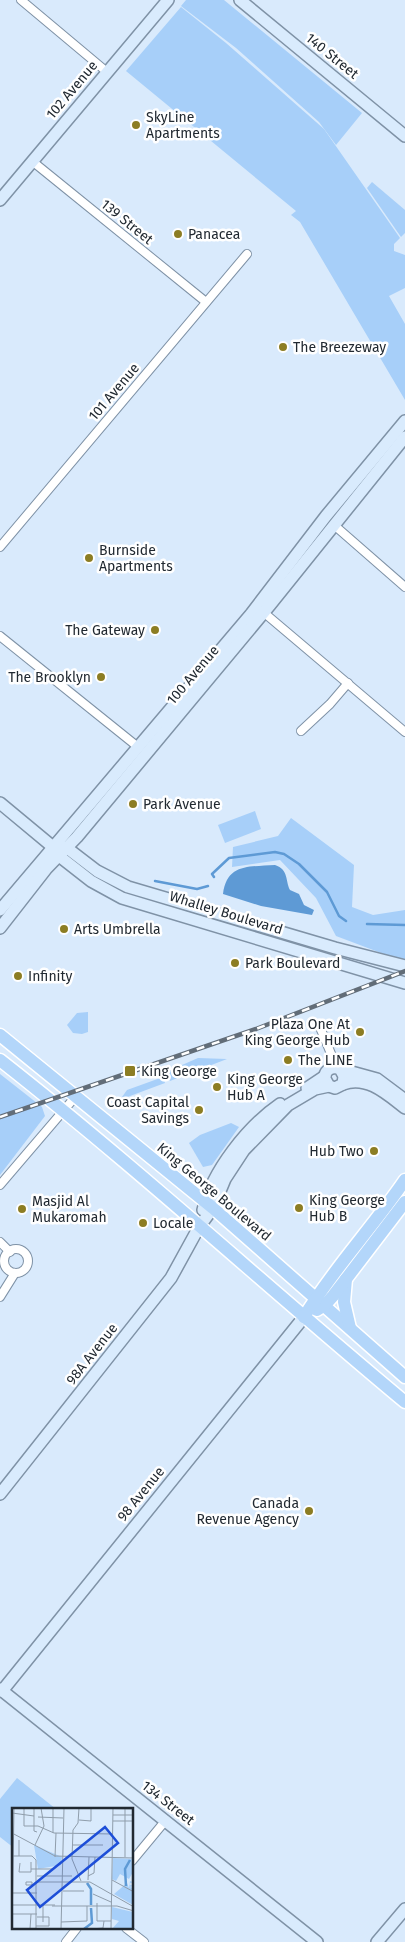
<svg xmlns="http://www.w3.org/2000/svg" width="405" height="1942" font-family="'Fira Sans',sans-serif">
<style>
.green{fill:#a7cff9}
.water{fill:#5e9ad5}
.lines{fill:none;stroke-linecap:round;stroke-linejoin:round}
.stream{stroke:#5e9ad5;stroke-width:2.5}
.street-casing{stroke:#7f92a6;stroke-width:10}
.secondary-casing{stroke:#7f92a6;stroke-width:14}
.primary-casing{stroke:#fff;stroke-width:15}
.street{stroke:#fff;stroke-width:8}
.secondary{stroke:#d9ebfd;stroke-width:11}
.primary{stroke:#b3d6fa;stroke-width:12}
.rail-casing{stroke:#626d78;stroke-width:4.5}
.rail{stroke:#fff;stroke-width:2.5;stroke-dasharray:8;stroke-linecap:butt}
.poi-dot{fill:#8c7d23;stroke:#fff;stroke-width:2}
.labels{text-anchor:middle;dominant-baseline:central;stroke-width:5;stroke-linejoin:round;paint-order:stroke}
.street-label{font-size:14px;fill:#212931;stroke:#fff}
.poi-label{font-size:14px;fill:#212931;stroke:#fff;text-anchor:start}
.inset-river{fill:none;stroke:#5e9ad5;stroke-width:2.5}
.inset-road{fill:none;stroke:#8f9dab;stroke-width:1}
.view{fill:#1d4ed8;fill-opacity:0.15;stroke:#1d4ed8;stroke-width:2.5}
.inset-edge{fill:none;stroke:#212931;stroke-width:2.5}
</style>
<rect width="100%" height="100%" fill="#d9eafc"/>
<g class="green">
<polygon points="186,0 224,0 362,113 336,145 319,122 236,48 181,6"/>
<polygon points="181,7 226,43 324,129 400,238 394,244 394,251 405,255 405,288 389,296 405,324 405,400 300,222 291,215 296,211 126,71"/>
<polygon points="372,182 405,210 405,233 401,237 367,188"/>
<polygon points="255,811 261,829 225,843 218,825"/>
<polygon points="291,818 354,865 352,907 373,915 405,910 405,962 336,936 316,898 280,860 232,867 233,847 278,836"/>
<polygon points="88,1012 88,1032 82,1034 73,1033 67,1025 77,1013"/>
<polygon points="198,1058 227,1059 170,1081 166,1072"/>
<polygon points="0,1074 42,1107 45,1116 0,1175"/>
<polygon points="163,1077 165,1083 122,1099 122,1097 127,1090"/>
<polygon points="231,1123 239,1127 212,1165 203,1167 189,1143 200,1135"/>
<polygon points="17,1778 56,1809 14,1810 14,1848 0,1837 0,1799"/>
</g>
<path class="water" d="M275 865C289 870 285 880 290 890L299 894 304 905 314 910 312 915 261 906 223 894C227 863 250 867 275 865Z"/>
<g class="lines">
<g class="stream">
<polyline points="214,877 212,874 229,858 275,852 284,854 299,864 327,892 339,916 346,921"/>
<polyline points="155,881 197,889 208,886"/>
<polyline points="367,924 405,925"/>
</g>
<defs>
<g id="street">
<polyline points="21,0 107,72"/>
<polyline points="32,161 206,302"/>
<polyline points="334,525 405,587"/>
<polyline points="0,547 247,254"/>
<polyline points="262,611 405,732"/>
<polyline points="0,636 138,747"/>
<polyline points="301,731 330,704 348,683"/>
<polyline points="319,1025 337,1068"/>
<polyline points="0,1185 76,1096"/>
<polyline points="0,1242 10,1252"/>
<circle cx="16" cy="1261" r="12"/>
<polyline points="0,1297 15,1273"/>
<polyline points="132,1861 166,1820"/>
<polyline points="126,1928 144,1942"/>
<polyline points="66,1942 77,1928"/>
</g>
<g id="secondary">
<polyline points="240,0 405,136"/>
<polyline points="0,200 168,0"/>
<polyline points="0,803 53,847 59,856 91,881 122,898 405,983"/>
<polyline points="60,847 67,848 97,871 128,887 335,948 405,966"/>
<polyline points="0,910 251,614 326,516 405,421"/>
<polyline points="0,928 46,869 77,837 270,605 405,437"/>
<path d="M340 1069 344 1076 343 1084 335 1088 329 1086 325 1079C324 1072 329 1067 337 1068L377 1079 405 1100"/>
<path d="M343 1084C367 1075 387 1094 405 1108"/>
<polyline points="307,1088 325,1076"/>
<path d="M203 1210C212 1171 248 1126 280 1104"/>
<polyline points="0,1494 171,1278 199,1227 213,1208 225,1179 244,1150 288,1105 315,1089 329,1086"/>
<polyline points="0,1689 317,1942"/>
<polyline points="2,1691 304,1317"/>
<polyline points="377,1942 405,1909"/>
</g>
<g id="primary">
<polyline points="0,1035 213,1208 405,1377"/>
<path d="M0 1060C139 1169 269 1289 405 1402"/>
<polyline points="346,1279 344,1302 350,1328"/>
<polyline points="317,1310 325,1305 333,1296 405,1202"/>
<path d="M304 1317C333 1269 373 1227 405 1180"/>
</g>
</defs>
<use href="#street" class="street-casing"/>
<use href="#secondary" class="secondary-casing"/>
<use href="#primary" class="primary-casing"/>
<use href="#street" class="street"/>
<use href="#secondary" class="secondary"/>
<use href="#primary" class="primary"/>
<defs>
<polyline id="rail" points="0,1117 256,1029 405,971"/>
</defs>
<use href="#rail" class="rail-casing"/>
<use href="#rail" class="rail"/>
</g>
<g class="poi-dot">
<circle cx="136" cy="125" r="5"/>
<circle cx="178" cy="234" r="5"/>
<circle cx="283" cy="347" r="5"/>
<circle cx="89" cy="558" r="5"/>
<circle cx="155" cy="630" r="5"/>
<circle cx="101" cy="677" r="5"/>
<circle cx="133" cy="804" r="5"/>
<circle cx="64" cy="929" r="5"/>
<circle cx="235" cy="963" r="5"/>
<circle cx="18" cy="976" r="5"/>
<circle cx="360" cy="1032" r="5"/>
<circle cx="288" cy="1060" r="5"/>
<rect x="124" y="1065" width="12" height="12" rx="2.5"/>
<circle cx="217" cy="1087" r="5"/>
<circle cx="199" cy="1110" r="5"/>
<circle cx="374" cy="1151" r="5"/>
<circle cx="299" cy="1208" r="5"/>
<circle cx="22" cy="1209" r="5"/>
<circle cx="143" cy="1223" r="5"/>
<circle cx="309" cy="1511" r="5"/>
</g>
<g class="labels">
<g class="street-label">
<text transform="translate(332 56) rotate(39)">140 Street</text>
<text transform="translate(72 90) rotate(-50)">102 Avenue</text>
<text transform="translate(127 222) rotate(39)">139 Street</text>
<text transform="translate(114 392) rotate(-50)">101 Avenue</text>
<text transform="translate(193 675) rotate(-50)">100 Avenue</text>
<text transform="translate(226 913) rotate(17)">Whalley Boulevard</text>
<text transform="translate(214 1192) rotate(40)">King George Boulevard</text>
<text transform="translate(92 1354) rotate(-52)">98A Avenue</text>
<text transform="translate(141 1494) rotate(-51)">98 Avenue</text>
<text transform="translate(168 1803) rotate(38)">134 Street</text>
</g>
<g class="poi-label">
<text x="146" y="117">SkyLine<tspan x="146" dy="16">Apartments</tspan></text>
<text x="188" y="234">Panacea</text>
<text x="293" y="347">The Breezeway</text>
<text x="99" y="550">Burnside<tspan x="99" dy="16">Apartments</tspan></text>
<text x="145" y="630" text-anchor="end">The Gateway</text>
<text x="91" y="677" text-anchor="end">The Brooklyn</text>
<text x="143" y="804">Park Avenue</text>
<text x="74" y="929">Arts Umbrella</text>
<text x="245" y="963">Park Boulevard</text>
<text x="28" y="976">Infinity</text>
<text x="350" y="1024" text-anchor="end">Plaza One At<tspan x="350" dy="16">King George Hub</tspan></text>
<text x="298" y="1060">The LINE</text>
<text x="141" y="1071">King George</text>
<text x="227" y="1079">King George<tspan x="227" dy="16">Hub A</tspan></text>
<text x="189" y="1102" text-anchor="end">Coast Capital<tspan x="189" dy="16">Savings</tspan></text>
<text x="364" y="1151" text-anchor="end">Hub Two</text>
<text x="309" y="1200">King George<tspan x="309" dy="16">Hub B</tspan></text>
<text x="32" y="1201">Masjid Al<tspan x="32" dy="16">Mukaromah</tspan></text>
<text x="153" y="1223">Locale</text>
<text x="299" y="1503" text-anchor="end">Canada<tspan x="299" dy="16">Revenue Agency</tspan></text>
</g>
</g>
<g transform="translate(12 1808)">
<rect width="121" height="121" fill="#d9eafc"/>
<path d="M22 37 50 49 49 57 26 61ZM101 50 121 51V64L117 71 108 66 104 73 100 71ZM118 73 121 74 117 76 121 78 118 79 121 80V97L102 86 115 75 117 80ZM100 99 121 104V121H100L107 113 100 111Z" fill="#a7cff9"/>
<path class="inset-river" d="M75 75 79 81V97M114 78 113 61 118 52M72 121 80 115 79 100"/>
<path class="inset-road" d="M22 0V23L25 24M67 0 66 15 61 22 60 51 69 73M71 0 122 1M0 5 22 8M101 7H122M26 9 51 10M67 12 79 13V0M101 13H122M12 18H26L42 25 101 26M12 18V0M0 25 43 48 122 50M41 25V0M23 37 32 18 29 0M61 37H91M1 48H20L24 52V121M7 48V32M43 49 44 25M113 49V0M8 55 7 64H19V54M19 61H42M25 68H60M76 68 82 65 83 49M76 72 77 49M100 72 122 84M14 74H20V77H14ZM25 74H50M50 74H78L122 99M51 83H72M1 85H25M81 86 99 94M85 95V113H99M0 97H43M40 98H105L122 103M0 106H25M31 114V97M49 114 75 113V98M24 118H37V109H25M0 121 2 0M18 121 19 106M49 121 52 0M79 121 91 120 92 113M99 121 101 0"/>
<path class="view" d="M93 19 106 35 28 99 15 82Z"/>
<rect width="121" height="121" class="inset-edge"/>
</g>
</svg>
